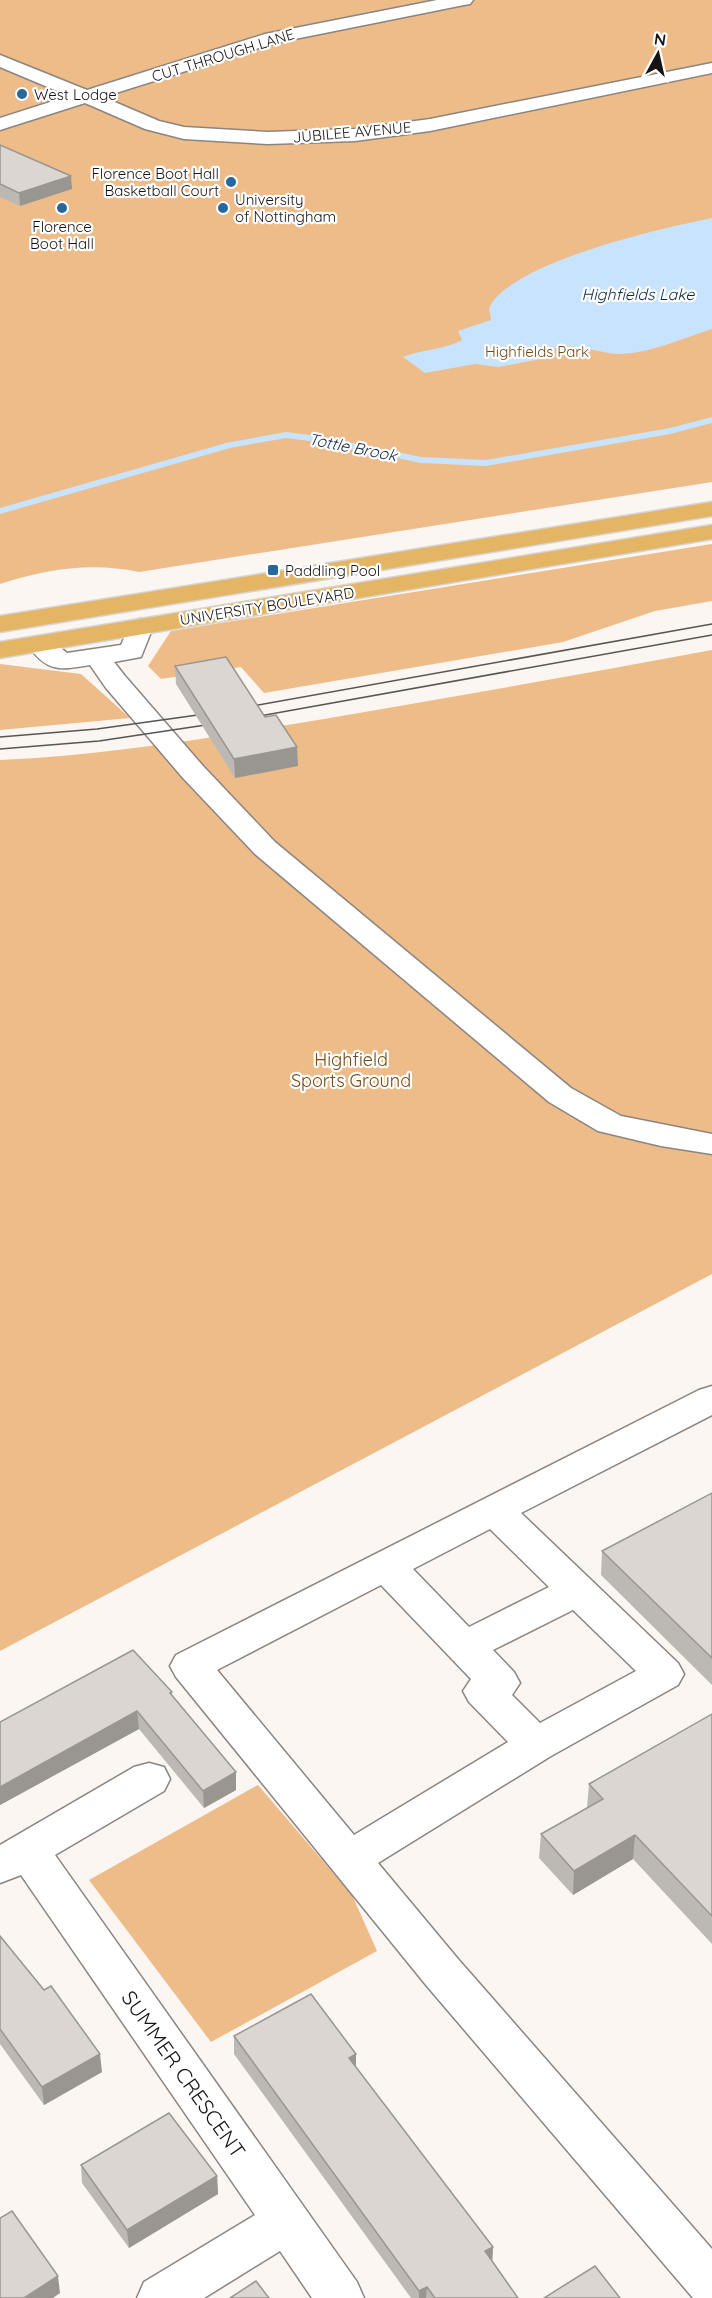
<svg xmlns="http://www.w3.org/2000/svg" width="712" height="2298" font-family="Quicksand,sans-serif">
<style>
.green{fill:#edbc88}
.water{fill:#c8e3fd}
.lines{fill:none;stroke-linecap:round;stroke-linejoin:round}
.stream{fill:#c8e3fd;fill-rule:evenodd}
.minor-casing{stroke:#8a8580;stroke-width:3}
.major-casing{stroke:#d5d5d4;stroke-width:3}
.minor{fill:#fff;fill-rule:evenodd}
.major{fill:#e5b566;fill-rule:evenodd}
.tram{stroke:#585552;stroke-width:1.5}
.wall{fill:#bcb8b4}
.shaded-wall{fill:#999692}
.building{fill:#dbd6d1;stroke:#999692;stroke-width:1.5}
.poi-dot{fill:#27679d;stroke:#fff;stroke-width:2}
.labels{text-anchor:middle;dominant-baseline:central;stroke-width:4.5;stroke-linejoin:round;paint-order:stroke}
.far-street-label{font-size:15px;fill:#161412;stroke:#fff}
.far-poi-label{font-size:15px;fill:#161412;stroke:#fff;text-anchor:start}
.far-park-label{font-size:15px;fill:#744a15;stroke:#fff}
.far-water-label{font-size:16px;font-style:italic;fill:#0e2b44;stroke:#fff}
.park-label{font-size:18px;fill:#744a15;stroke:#fff}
.near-street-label{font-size:21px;fill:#161412;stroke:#fff}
</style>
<rect width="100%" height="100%" fill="#fbf6f1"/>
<g class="green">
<path d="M0 0H712V482L139 572C91 562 47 569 0 584Z"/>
<polygon points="712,544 712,601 655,611 563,642 264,693 241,667 161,679 148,666 171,631"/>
<path d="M712 650V1274L0 1651V760C109 755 216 737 324 719 453 697 583 674 712 650Z"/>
<polygon points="0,664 81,674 130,718 0,730"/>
<polygon points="258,1785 352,1895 377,1951 211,2042 89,1880"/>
</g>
<path class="water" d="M712 218V329C683 338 649 354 618 354 593 353 557 334 541 359L498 367 475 364 425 373 403 357C422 349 444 350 462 340L458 331 491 320 489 308C511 262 662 228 712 218Z"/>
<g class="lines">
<polygon class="stream" points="712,417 712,423 670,434 486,466 421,463 318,442 286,438 230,448 0,514 0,508 226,443 286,432 318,436 421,457 486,460 670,428"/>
<defs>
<g id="minor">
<polygon points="437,0 473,0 470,4 464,5 275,43 103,97 159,121 184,127 268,132 355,129 430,119 712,63 712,73 430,131 355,141 268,144 184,139 145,129 85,103 0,130 0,118 69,96 0,67 0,55 87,90 265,34"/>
<path d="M140 619 149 622 153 627 141 657 114 662 125 676 203 766 275 842 571 1088 621 1116 712 1134V1154L661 1146 598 1131 549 1102 255 854 183 778 106 688 90 665C60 670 47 673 27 644L31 638C47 634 55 643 67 653L121 645 131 622Z"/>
<path d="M712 1386V1415L521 1513 678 1663 684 1674 678 1685 551 1756 378 1863 458 1959 712 2249V2298H693L426 1985 176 1677 170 1666 176 1655 699 1390ZM490 1529 549 1587 469 1627 413 1569ZM381 1585 471 1679 463 1691 469 1702 508 1742 354 1835 217 1670ZM573 1610 636 1671 540 1723 512 1695 520 1683 514 1672 493 1650Z"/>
<polygon points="149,1763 164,1767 170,1779 164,1791 55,1855 357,2282 364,2298 312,2298 280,2251 204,2298 137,2298 144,2282 255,2215 21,1875 0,1883 0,1845 134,1767"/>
</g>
<g id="major">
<polygon points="712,502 712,516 0,632 0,616"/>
<polygon points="712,525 712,539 0,658 0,642"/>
</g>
</defs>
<use href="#minor" class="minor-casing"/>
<use href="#major" class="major-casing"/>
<use href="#minor" class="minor"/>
<use href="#major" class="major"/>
<g class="tram">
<polyline points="241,708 712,624"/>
<polyline points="248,718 712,635"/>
<polyline points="0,737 97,729 212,713"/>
<polyline points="0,749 99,741 219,723"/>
</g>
</g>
<g class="wall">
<polygon points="0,145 72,189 20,206 0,197"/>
<polygon points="175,666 298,766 235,778 176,684"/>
<polygon points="712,1493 712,1685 601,1575 602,1551"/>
<polygon points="172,1692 172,1696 236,1790 204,1808 139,1729 0,1805 0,1722"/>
<polygon points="712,1714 712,1944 633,1859 573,1895 539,1858 541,1834 587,1808 589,1784"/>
<polygon points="0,1936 102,2072 44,2105 0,2044"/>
<polygon points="234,2036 356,2068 493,2247 492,2261 518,2298 411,2298 234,2054"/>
<polygon points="81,2165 217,2176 218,2194 129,2248 82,2183"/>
</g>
<g class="shaded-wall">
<polygon points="71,176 72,189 20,206 19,193"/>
<polygon points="297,747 298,766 235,778 234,759"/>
<polygon points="137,1711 139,1729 0,1805 0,1787"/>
<polygon points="236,1772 236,1790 204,1808 203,1791"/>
<polygon points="635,1835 633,1859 573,1895 574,1871"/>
<polygon points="100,2054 102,2072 44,2105 42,2087"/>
<polygon points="356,2054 356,2072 349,2058"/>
<polygon points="217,2176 218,2194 129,2248 127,2230"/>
<polygon points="493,2247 492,2265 485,2251"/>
<polygon points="58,2276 60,2293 53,2298 24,2298"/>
<polygon points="427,2287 426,2298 419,2298 419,2291"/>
</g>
<g class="building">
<polygon points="0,145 71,176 19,193 0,184"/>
<polygon points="226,657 265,717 276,715 297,747 234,759 175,666"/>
<polygon points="712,1493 712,1658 602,1551"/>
<polygon points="133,1650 172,1692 170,1693 236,1772 203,1791 137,1711 0,1787 0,1722"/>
<polygon points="712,1714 712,1916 635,1835 574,1871 541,1834 603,1799 589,1784"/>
<polygon points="0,1936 44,1990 51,1986 100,2054 42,2087 0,2029"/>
<polygon points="311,1994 356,2054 349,2058 493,2247 485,2251 518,2298 435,2298 427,2287 419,2291 234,2036"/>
<polygon points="169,2113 217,2176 127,2230 81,2165"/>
<polygon points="12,2211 58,2276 24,2298 0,2298 0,2218"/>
<polygon points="595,2266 620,2298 544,2298"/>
<polygon points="256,2281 269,2298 230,2298"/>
</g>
<g class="poi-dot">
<circle cx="22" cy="94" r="6"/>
<circle cx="231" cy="182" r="6"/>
<circle cx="62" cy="208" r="6"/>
<circle cx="223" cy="208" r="6"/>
<rect x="267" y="564" width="12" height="12" rx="3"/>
</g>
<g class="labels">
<g class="far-street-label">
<text transform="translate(223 55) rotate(-17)">CUT THROUGH LANE</text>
<text transform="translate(352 132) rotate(-5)">JUBILEE AVENUE</text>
<text transform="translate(267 606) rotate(-9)">UNIVERSITY BOULEVARD</text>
</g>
<g class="far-poi-label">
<text x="34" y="94">West Lodge</text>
<text x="219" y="173" text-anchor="end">Florence Boot Hall<tspan x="219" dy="17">Basketball Court</tspan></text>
<text x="235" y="199">University<tspan x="235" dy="17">of Nottingham</tspan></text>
<text x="62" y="226" text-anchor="middle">Florence<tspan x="62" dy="17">Boot Hall</tspan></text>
<text x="285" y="570">Paddling Pool</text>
</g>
<g class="far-park-label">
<text x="537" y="351">Highfields Park</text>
</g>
<g class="far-water-label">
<text x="638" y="294">Highfields Lake</text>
<text transform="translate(353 447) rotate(11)">Tottle Brook</text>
</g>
<g class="park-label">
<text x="351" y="1059">Highfield<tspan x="351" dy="21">Sports Ground</tspan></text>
</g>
<g class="near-street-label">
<text transform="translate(184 2074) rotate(55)">SUMMER CRESCENT</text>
</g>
</g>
<g transform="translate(658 54) rotate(8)" stroke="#ffffff" stroke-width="4.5" paint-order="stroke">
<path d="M0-4.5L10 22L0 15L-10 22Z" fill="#161412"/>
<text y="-9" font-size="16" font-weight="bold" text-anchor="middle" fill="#161412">N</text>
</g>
</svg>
